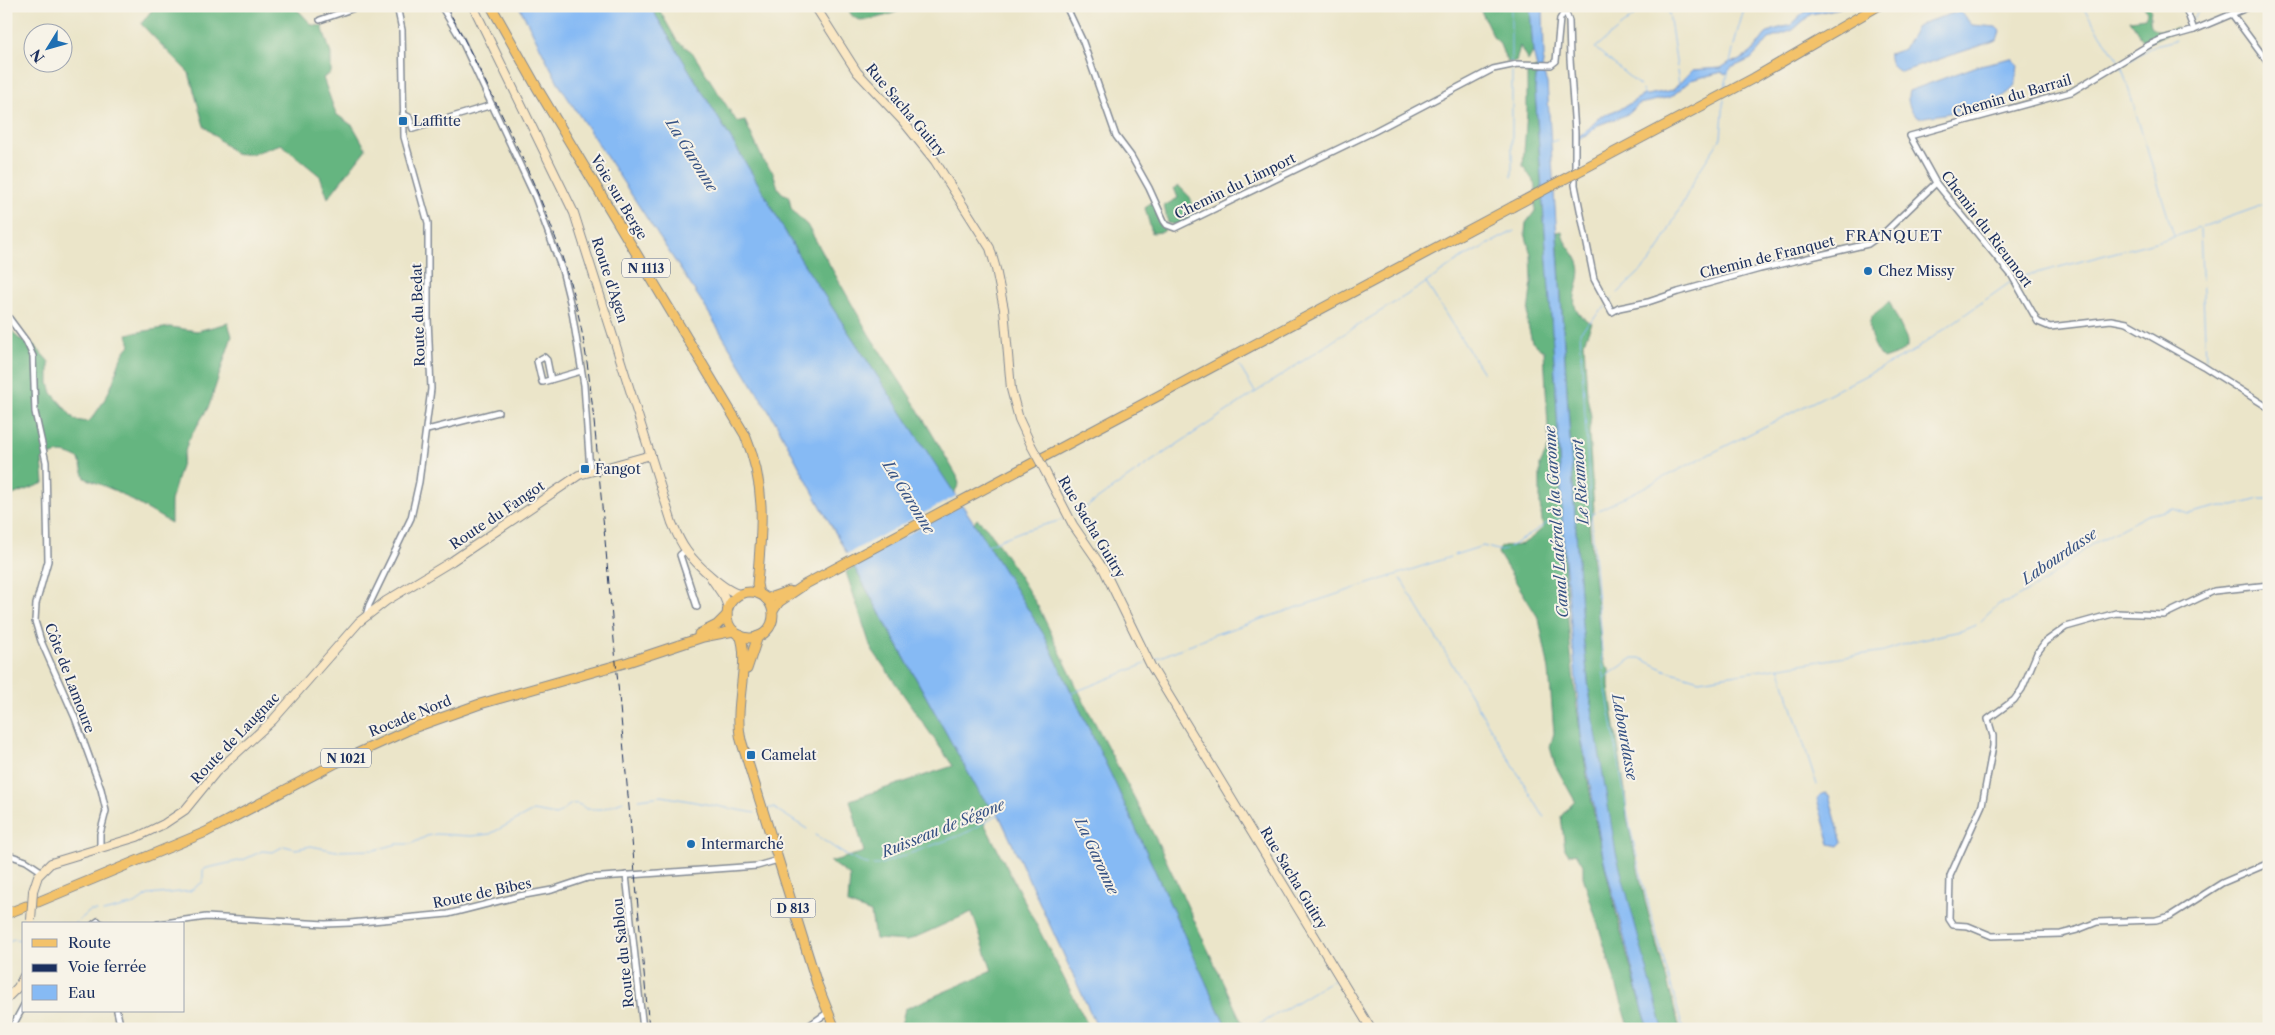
<svg xmlns="http://www.w3.org/2000/svg" width="2275" height="1035" font-family="'Libre Caslon Text',serif">
<style>
.forest{fill:#65b580;stroke:#40726f}
.water{fill:#86baf4;stroke:#5074a9}
.pier{fill:#ebe5c9}
.lines{fill:none;stroke-linecap:round;stroke-linejoin:round}
.stream{stroke:#86baf4;stroke-width:1}
.street-casing{stroke:#838a94;stroke-width:8}
.secondary-casing{stroke:#838a94;stroke-width:10}
.primary-casing{stroke:#838a94;stroke-width:11}
.street{stroke:#fff;stroke-width:5}
.secondary{stroke:#fae7c3;stroke-width:8}
.primary{stroke:#f3c26a;stroke-width:9}
.rail{stroke:#1b2f5e;stroke-width:1;stroke-dasharray:8 4;stroke-linecap:butt}
.secondary-bridge-casing{stroke:#838a94;stroke-width:10;stroke-linecap:butt}
.primary-bridge-casing{stroke:#838a94;stroke-width:11;stroke-linecap:butt}
.secondary-bridge{stroke:#fae7c3;stroke-width:8}
.primary-bridge{stroke:#f3c26a;stroke-width:9}
.poi-dot{fill:#1f6fb2;stroke:#f7f3e8;stroke-width:2}
.labels{text-anchor:middle;dominant-baseline:central;stroke-width:4;stroke-linejoin:round;paint-order:stroke}
.shield{fill:#f7f3e8;stroke:#5d6a87;stroke-width:1}
.shield-label{font-size:12px;font-weight:bold;fill:#1b2f5e}
.street-label{font-size:14px;fill:#1b2f5e;stroke:#f7f3e8}
.poi-label{font-size:14px;fill:#1b2f5e;stroke:#f7f3e8;text-anchor:start}
.water-label{font-size:15px;font-style:italic;fill:#365284;stroke:#f7f3e8}
.neighbourhood-label{font-size:15px;letter-spacing:1px;fill:#1b2f5e;stroke:#f7f3e8}
</style>
<rect width="100%" height="100%" fill="#f7f3e8"/>
<filter id="ink" filterUnits="userSpaceOnUse"><feTurbulence type="fractalNoise" baseFrequency=".02" numOctaves="2"/><feDisplacementMap in="SourceGraphic" scale="10" xChannelSelector="R" yChannelSelector="G"/><feConvolveMatrix kernelMatrix="1 2 1 2 8 2 1 2 1" color-interpolation-filters="sRGB"/></filter>
<filter id="wash" filterUnits="userSpaceOnUse"><feTurbulence type="fractalNoise" baseFrequency=".0096" numOctaves="4" result="noise"/><feDisplacementMap in="SourceGraphic" scale="20" xChannelSelector="R" yChannelSelector="G"/><feGaussianBlur stdDeviation="1.12" result="paint"/><feColorMatrix in="noise" values="0 0 0 0 0 0 0 0 0 0 0 0 0 0 0 0 0 1.4 0 .05"/><feComposite in="paint" operator="in"/></filter>
<g filter="url(#wash)">
<rect width="100%" height="100%" fill="#ebe5c9"/>
<g class="forest">
<polygon points="155,6 294,6 312,25 322,26 331,54 331,73 323,78 336,114 353,126 366,149 328,198 320,176 281,144 252,154 235,154 204,126 189,73 141,24"/>
<polygon points="650,6 657,6 677,41 692,52 737,122 745,121 764,162 773,172 778,188 782,193 789,196 791,208 798,217 807,225 870,336 911,398 957,476 959,484 954,493 801,260 762,190"/>
<path d="M848 6H906C901 13 864 23 857 19 851 16 849 12 848 6Z"/>
<polygon points="1483,6 1530,6 1533,52 1528,61 1520,46 1516,62 1507,62 1499,42 1494,38 1480,9"/>
<path d="M2144 6H2149C2152 11 2150 13 2150 18 2149 36 2167 30 2178 27L2173 31 2145 44 2130 20 2145 18 2147 13Z"/>
<path d="M1537 68 1535 90C1541 185 1549 280 1555 375 1562 496 1563 617 1581 737 1595 835 1619 933 1649 1029H1631L1627 1020 1583 876V865L1576 853 1569 855 1565 849 1561 816 1575 801 1555 765 1552 754 1550 747 1554 733 1549 670 1539 619 1498 553C1502 541 1509 548 1519 545 1527 543 1537 533 1543 528L1540 505V465L1549 446 1544 351 1532 342 1527 321 1532 281 1531 255 1525 233 1526 223 1535 211 1536 185 1523 166 1527 111V73L1530 70Z"/>
<path d="M1179 186 1190 197 1195 214C1189 221 1177 227 1168 223L1164 206 1178 198 1174 188Z"/>
<polygon points="1150,203 1154,205 1161,226 1165,230 1163,232 1152,233 1145,208"/>
<path d="M1562 231C1562 243 1574 251 1578 262 1587 284 1557 307 1592 323L1584 342 1587 396 1591 416 1589 433 1594 510 1589 521 1601 650 1605 664 1609 669V688L1625 790 1627 819 1645 901 1680 1029H1663C1646 970 1628 912 1615 852 1600 778 1590 701 1582 626L1557 232Z"/>
<path d="M1889 301 1907 340V347L1900 353 1883 359C1876 350 1864 328 1872 317 1876 311 1883 309 1889 301Z"/>
<path d="M6 323 18 338 34 345 49 362V383L52 393 75 420 88 422C97 414 109 393 113 382 118 368 119 356 130 345L127 334 170 327 197 331 228 323 232 336 209 406 188 441 171 501V523L116 491 85 478 79 459C64 451 57 451 42 460L44 483 15 494 6 499Z"/>
<polygon points="977,519 987,528 1011,563 1039,608 1085,704 1158,843 1245,1029 1227,1029 1114,781 1044,635 974,523"/>
<polygon points="854,567 980,794 996,812 983,821 1090,1029 900,1029 905,1009 992,971 972,912 907,941 875,939 871,913 848,904 850,876 830,862 864,852 850,800 953,766 871,648 846,572"/>
</g>
<g class="water">
<polygon points="519,6 650,6 762,190 801,260 974,523 1044,635 1114,781 1227,1029 1098,1029 999,815 980,794 809,485 776,423 702,302 560,86"/>
<polygon points="1530,6 1543,6 1544,56 1542,69 1547,83 1582,626 1589,691 1616,853 1663,1029 1649,1029 1643,1010 1603,856 1581,735 1564,549 1555,373 1535,90 1537,68 1533,52"/>
<polygon points="1838,6 1840,8 1811,14 1793,30 1769,39 1751,59 1731,68 1726,74 1722,72 1691,80 1671,97 1639,104 1626,115 1598,125 1587,136 1578,139 1578,136 1584,133 1601,116 1624,107 1642,96 1673,90 1692,70 1721,68 1730,62 1739,61 1752,52 1765,35 1772,30 1791,25 1805,12 1813,9"/>
<path d="M1960 11 1972 25 1996 27 2000 31 1997 40 1901 72C1893 67 1888 63 1889 54L1904 49 1916 28 1923 23Z"/>
<path d="M2012 58 2018 65C2017 72 2017 82 2013 88 1998 107 1943 114 1919 118 1910 111 1906 102 1909 91L1980 65Z"/>
<polygon points="1825,793 1829,795 1842,843 1839,846 1830,844 1817,799 1820,795"/>
</g>
<polygon class="pier" points="958,495 964,504 850,565 845,555"/>
<g class="lines">
<g class="stream">
<polyline points="1511,6 1511,63"/>
<polyline points="1668,6 1677,67"/>
<polyline points="2082,6 2118,60"/>
<polyline points="2194,19 2200,6"/>
<polyline points="1730,63 1737,33 1745,6"/>
<polyline points="1512,68 1512,177"/>
<polyline points="1677,71 1679,85"/>
<polyline points="1640,86 1595,48 1646,6"/>
<polyline points="1642,90 1645,96"/>
<polyline points="1724,90 1729,70"/>
<polyline points="1551,142 1557,140"/>
<polyline points="2200,230 2206,359"/>
<polyline points="2174,236 2121,65 2155,45 2176,40"/>
<polyline points="2017,278 2174,237 2269,203"/>
<polyline points="1426,283 1483,373"/>
<polyline points="1618,293 1650,262 1660,247 1699,171 1721,138 1724,99"/>
<polyline points="1609,303 1613,298"/>
<polyline points="1240,367 1255,392"/>
<polyline points="1599,510 1912,352 2012,281"/>
<polyline points="1075,515 1149,463 1339,337 1418,288 1462,258 1514,231"/>
<polyline points="1591,515 1596,512"/>
<polyline points="1553,521 1562,519"/>
<polyline points="987,545 1022,531 1062,520"/>
<polyline points="1454,555 1483,546 1501,551 1505,550 1549,522"/>
<polyline points="1401,579 1544,817"/>
<polyline points="1981,621 1999,604 2010,601 2046,581 2089,546 2147,515 2174,509 2188,514 2220,506 2234,506 2259,499 2269,499"/>
<polyline points="1151,661 1213,635 1450,557"/>
<polyline points="1779,667 1817,785"/>
<polyline points="1604,677 1591,515 1580,332 1606,306"/>
<polyline points="1072,693 1145,664"/>
<polyline points="639,799 662,796 755,813"/>
<polyline points="769,808 774,808 807,829"/>
<path d="M815 835C834 846 855 866 878 865L964 834 1000 814"/>
<path d="M103 912 135 904 148 895 190 891 203 882V870L207 868 243 860 262 851 273 852 284 846 296 849 311 846 336 851 375 850 397 844H411L427 836 436 834 471 836 490 834 533 811 556 815C568 808 572 797 586 809H602L623 801"/>
<polyline points="75,924 90,911 97,911"/>
<polyline points="6,943 13,939 22,940"/>
<polyline points="1254,1028 1336,978"/>
<polyline points="1683,1029 1647,900 1630,827 1604,678 1633,658 1640,658 1665,670 1699,680 1884,651 1917,640 1961,631 1976,625"/>
</g>
</g>
</g>
<g filter="url(#ink)">
<g class="lines">
<defs>
<g id="street">
<polyline points="441,6 461,39 535,197 562,270 571,306 584,385 590,471"/>
<polyline points="1066,6 1083,42 1116,136 1131,156 1149,188 1164,221 1167,225 1175,228 1375,131 1493,69 1517,64 1551,65 1556,61 1560,19 1568,6"/>
<polyline points="2185,6 2194,30"/>
<polyline points="2251,6 2194,30 2162,39 2149,45 2071,92 1910,136 1936,183 2012,276 2038,322 2050,327 2111,320 2127,323 2203,366 2269,408"/>
<polyline points="1565,10 1569,21 1570,59 1575,132 1575,185 1594,279 1612,312 1619,308 1648,302 1678,292 1760,269 1868,244 1885,232 1936,183"/>
<polyline points="2232,14 2269,64"/>
<polyline points="320,20 360,6"/>
<polyline points="403,114 409,117 413,129 492,105"/>
<polyline points="6,314 26,341 33,356 35,412 46,462 48,561 36,604 35,621 41,641 75,718 101,789 106,811 100,834 100,847"/>
<polyline points="551,380 547,360 544,357 537,361 542,382 543,382 581,371"/>
<polyline points="427,430 498,412"/>
<polyline points="686,550 680,555 697,607"/>
<polyline points="2269,585 2214,591 2164,615 2116,613 2066,627 2045,642 2037,653 2022,689 2014,700 1988,719 1993,736 1993,746 1982,805 1950,876 1949,919 1953,925 1968,926 1992,936 2061,934 2077,930 2097,922 2156,920 2170,916 2222,883 2269,863"/>
<polyline points="366,616 369,605 411,518 419,482 431,389 428,318 428,223 404,137 402,30 397,6"/>
<polyline points="6,854 26,861 41,871"/>
<polyline points="626,875 643,1029"/>
<polyline points="94,924 98,921 101,924"/>
<polyline points="158,924 206,917 325,924 350,923 448,914 519,896 552,890 588,878 757,866 778,860"/>
<polyline points="117,1011 121,1029"/>
<polyline points="11,1029 24,1005"/>
<polyline points="804,1029 827,1013"/>
</g>
<g id="secondary">
<path d="M473 6 574 213 672 523C676 532 680 542 686 550 695 563 725 592 740 594"/>
<polyline points="815,6 857,72 902,120 935,161 990,248 996,269 1004,309 1011,389 1019,419 1031,445"/>
<polyline points="1045,471 1073,525 1104,570 1151,666 1371,1029"/>
<polyline points="711,578 724,597 728,607"/>
<polyline points="33,891 38,876 51,863 137,837 164,824 185,810 216,772 273,720 359,622 386,601 452,561 579,475 651,455"/>
<polyline points="6,999 18,987 24,976"/>
</g>
<g id="primary">
<path d="M491 6 539 91 745 435C767 487 762 529 757 584L759 594"/>
<polyline points="1583,169 1754,78 1878,6"/>
<circle cx="750" cy="615" r="23"/>
<polyline points="766,599 789,591"/>
<polyline points="773,611 779,602 804,585 1512,207"/>
<polyline points="699,634 717,625 727,615"/>
<path d="M740 635C751 662 733 706 741 740L817 984 835 1029"/>
<polyline points="747,669 758,636"/>
<polyline points="38,902 206,832 336,763 413,728 480,704 628,662 703,637 734,631"/>
<polyline points="6,914 26,906"/>
</g>
</defs>
<use href="#street" class="street-casing"/>
<use href="#secondary" class="secondary-casing"/>
<use href="#primary" class="primary-casing"/>
<use href="#street" class="street"/>
<use href="#secondary" class="secondary"/>
<use href="#primary" class="primary"/>
<path class="rail" d="M446 6C465 39 481 73 498 107 529 171 559 235 576 305 588 353 592 402 597 451L649 1029"/>
<defs>
<g id="secondary-bridge">
<polyline points="1031,445 1045,471"/>
<polyline points="31,920 33,891"/>
</g>
<polyline id="primary-bridge" points="1512,207 1583,169"/>
</defs>
<use href="#secondary-bridge" class="secondary-bridge-casing"/>
<use href="#primary-bridge" class="primary-bridge-casing"/>
<use href="#secondary-bridge" class="secondary-bridge"/>
<use href="#primary-bridge" class="primary-bridge"/>
</g>
</g>
<g class="poi-dot">
<rect x="398" y="116" width="10" height="10" rx="2.5"/>
<circle cx="1868" cy="271" r="5"/>
<rect x="580" y="464" width="10" height="10" rx="2.5"/>
<rect x="746" y="750" width="10" height="10" rx="2.5"/>
<circle cx="691" cy="844" r="5"/>
</g>
<g class="labels">
<g class="shield">
<rect x="622" y="258.5" width="48" height="19" rx="4"/>
<rect x="321" y="748.5" width="50" height="19" rx="4"/>
<rect x="770.5" y="898.5" width="45" height="19" rx="4"/>
</g>
<g class="shield-label">
<text x="646" y="268">N 1113</text>
<text x="346" y="758">N 1021</text>
<text x="793" y="908">D 813</text>
</g>
<g class="street-label">
<text transform="translate(2012 96) rotate(-16)">Chemin du Barrail</text>
<text transform="translate(906 110) rotate(50)">Rue Sacha Guitry</text>
<text transform="translate(1235 186) rotate(-26)">Chemin du Limport</text>
<text transform="translate(619 197) rotate(59)">Voie sur Berge</text>
<text transform="translate(1987 229) rotate(53)">Chemin du Rieumort</text>
<text transform="translate(1767 257) rotate(-14)">Chemin de Franquet</text>
<text transform="translate(610 280) rotate(72)">Route d'Agen</text>
<text transform="translate(418 315) rotate(-92)">Route du Bedat</text>
<text transform="translate(497 515) rotate(-34)">Route du Fangot</text>
<text transform="translate(1092 527) rotate(59)">Rue Sacha Guitry</text>
<text transform="translate(70 678) rotate(69)">Côte de Lamoure</text>
<text transform="translate(410 716) rotate(-22)">Rocade Nord</text>
<text transform="translate(235 738) rotate(-46)">Route de Laugnac</text>
<text transform="translate(1294 878) rotate(59)">Rue Sacha Guitry</text>
<text transform="translate(482 893) rotate(-12)">Route de Bibes</text>
<text transform="translate(623 953) rotate(-96)">Route du Sablou</text>
</g>
<g class="poi-label">
<text x="413" y="121">Laffitte</text>
<text x="1878" y="271">Chez Missy</text>
<text x="595" y="469">Fangot</text>
<text x="761" y="755">Camelat</text>
<text x="701" y="844">Intermarché</text>
</g>
<g class="water-label">
<text transform="translate(692 155) rotate(58)">La Garonne</text>
<text transform="translate(1580 482) rotate(-94)">Le Rieumort</text>
<text transform="translate(909 497) rotate(58)">La Garonne</text>
<text transform="translate(1556 522) rotate(-94)">Canal Latéral à la Garonne</text>
<text transform="translate(2059 556) rotate(-34)">Labourdasse</text>
<text transform="translate(1625 737) rotate(80)">Labourdasse</text>
<text transform="translate(943 828) rotate(-22)">Ruisseau de Ségone</text>
<text transform="translate(1097 856) rotate(65)">La Garonne</text>
</g>
<g class="neighbourhood-label">
<text x="1894" y="235">FRANQUET</text>
</g>
</g>
<rect width="2275" height="1035" fill="none" stroke="#f7f3e8" stroke-width="25"/>
<rect x="22" y="922" width="162" height="90" fill="#f7f3e8" stroke="#9fa5b1"/>
<rect x="32" y="939" width="25" height="8" fill="#f3c26a" stroke="#9fa5b1"/>
<text x="68" y="948" font-size="15" fill="#1b2f5e">Route</text>
<rect x="32" y="964" width="25" height="8" fill="#1b2f5e" stroke="#9fa5b1"/>
<text x="68" y="972" font-size="15" fill="#1b2f5e">Voie ferrée</text>
<rect x="32" y="985" width="25" height="15" fill="#86baf4" stroke="#9fa5b1"/>
<text x="68" y="998" font-size="15" fill="#1b2f5e">Eau</text>
<g transform="translate(48 48) rotate(233)"><circle r="24" fill="#f7f3e8" stroke="#9fa5b1"/>
<path d="M0-4L9 19L0 12L-9 19Z" fill="#1f6fb2"/>
<text y="-8" font-size="14" font-weight="bold" text-anchor="middle" fill="#1b2f5e">N</text>
</g>
</svg>
